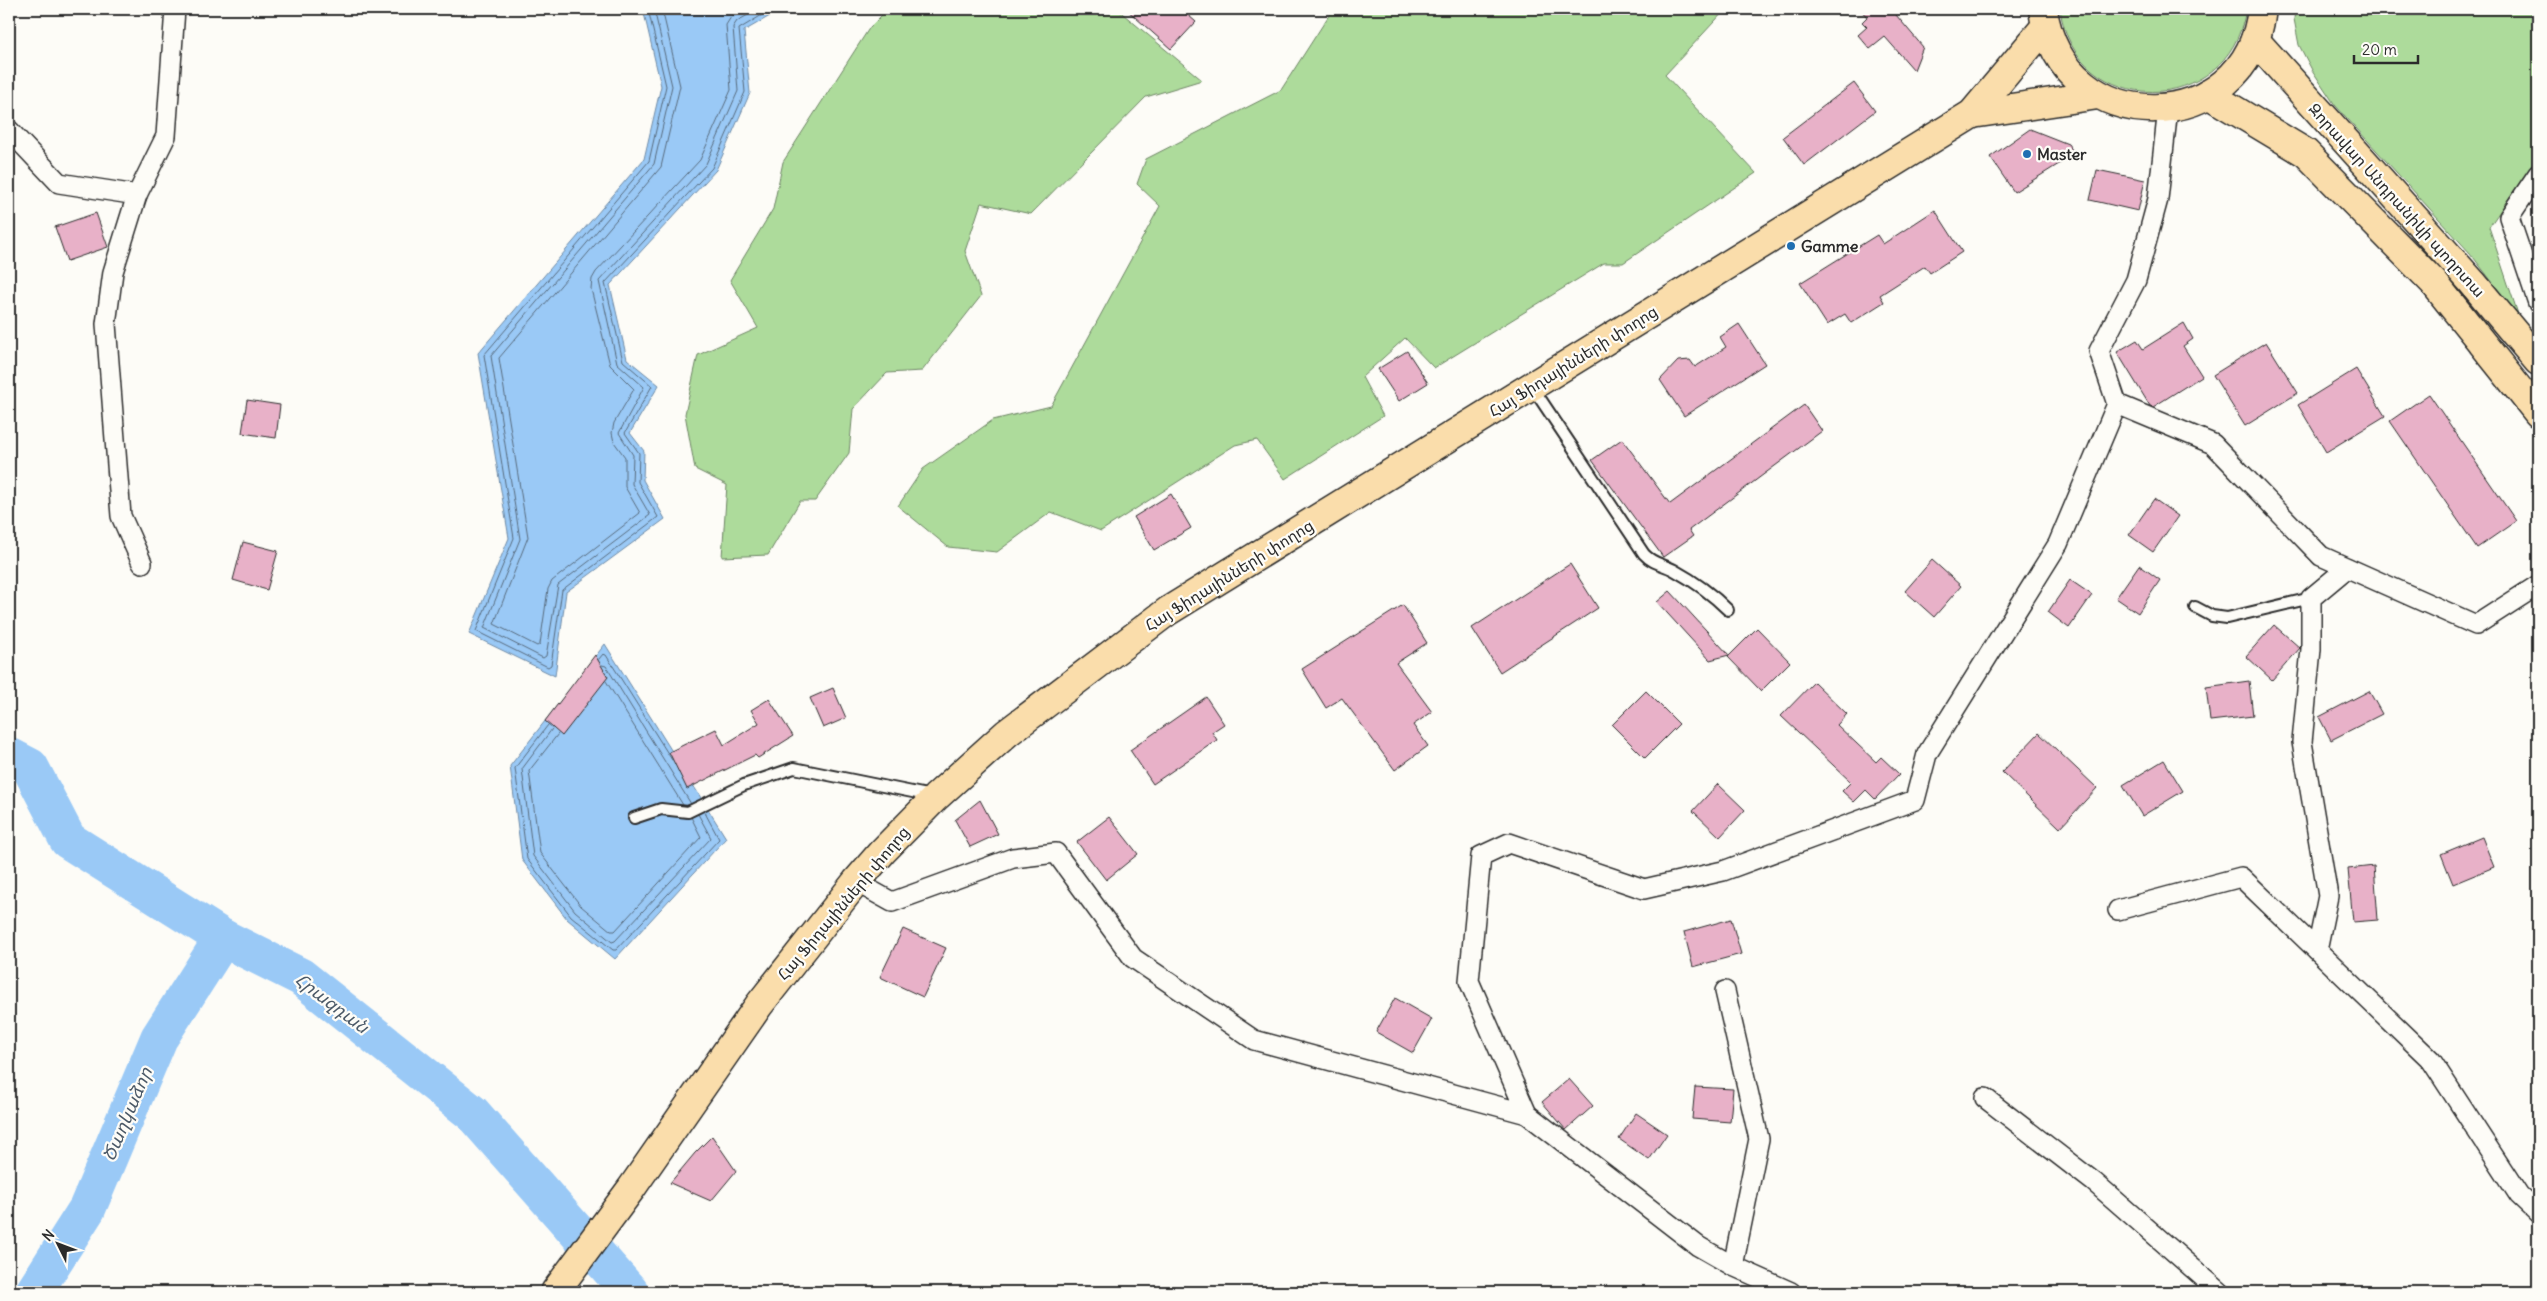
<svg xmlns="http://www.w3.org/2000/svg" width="2547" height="1301" font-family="Delius,'Noto Sans Armenian',sans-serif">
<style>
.green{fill:#addb9b;stroke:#6c8363}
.water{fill:#9ac9f6;stroke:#6e8aa5}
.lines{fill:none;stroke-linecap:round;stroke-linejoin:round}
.shore{stroke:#576a7c;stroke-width:1}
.river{stroke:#9ac9f6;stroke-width:38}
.building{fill:#e8b1c8;stroke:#2b2b2b}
.lane-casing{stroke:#2b2b2b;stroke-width:14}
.street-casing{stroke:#2b2b2b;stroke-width:22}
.primary-casing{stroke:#2b2b2b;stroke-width:31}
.lane{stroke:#fdfcf7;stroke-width:10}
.street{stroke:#fdfcf7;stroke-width:19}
.primary{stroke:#faddab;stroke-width:28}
.poi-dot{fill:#1f6fb2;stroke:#fdfcf7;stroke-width:2}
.labels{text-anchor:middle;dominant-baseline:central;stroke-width:4.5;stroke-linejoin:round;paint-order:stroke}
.poi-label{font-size:16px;font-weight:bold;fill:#2b2b2b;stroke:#fdfcf7;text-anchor:start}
.street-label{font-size:16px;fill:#2b2b2b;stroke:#fdfcf7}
.water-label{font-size:18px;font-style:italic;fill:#4c5a68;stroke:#fdfcf7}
</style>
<rect width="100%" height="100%" fill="#fdfcf7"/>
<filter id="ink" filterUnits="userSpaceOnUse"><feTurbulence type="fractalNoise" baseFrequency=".02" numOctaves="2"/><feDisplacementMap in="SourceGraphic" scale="10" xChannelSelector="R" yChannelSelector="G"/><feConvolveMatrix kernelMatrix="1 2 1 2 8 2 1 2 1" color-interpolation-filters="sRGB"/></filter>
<g filter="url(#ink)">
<g class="green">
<polygon points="888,9 1117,9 1202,80 1146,97 1031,214 981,203 965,251 981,296 922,371 887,373 853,409 849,453 815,501 800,501 768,555 722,557 727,485 695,469 685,414 698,355 758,328 730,280 773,209 783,162 870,27"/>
<polygon points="1333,9 1726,9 1665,75 1756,173 1623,263 1604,263 1434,368 1405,338 1362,377 1383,416 1285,479 1257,440 1235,445 1101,531 1051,512 997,552 948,547 898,506 923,469 993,420 1051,406 1160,206 1137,184 1146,159 1281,90"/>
<path d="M2060 9H2246C2229 119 2075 119 2060 9Z"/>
<polygon points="2295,9 2538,9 2538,156 2489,227 2519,317 2470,253 2335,105 2312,70 2299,45 2294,19"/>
</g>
<g class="water">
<polygon points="643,9 782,9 744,31 750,93 716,170 610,285 627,359 659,385 630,433 644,451 643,480 665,519 566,592 555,676 469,634 509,538 478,353 644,159 661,86"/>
<polygon points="605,644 726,838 615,959 567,919 522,860 510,766"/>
</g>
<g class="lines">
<g class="shore">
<polyline points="648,9 666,86 649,161 484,355 514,538 476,631 548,667 551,665 562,590 658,517 638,482 639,453 625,433 652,386 623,361 605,283 712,168 745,92 739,29 772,9"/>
<polyline points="654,9 672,86 654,164 491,356 520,539 484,628 543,658 546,656 558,585 650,515 632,484 633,455 619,433 644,387 617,363 599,281 706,164 738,91 733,27 737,21 759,9"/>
<polyline points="662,9 680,86 661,167 499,358 528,537 494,624 537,646 540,644 548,589 552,581 640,513 625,487 625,457 614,442 612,433 614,423 634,389 610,365 591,289 592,279 596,272 700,160 731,90 726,25 731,17 744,9"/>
<polyline points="599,659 603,654 606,655 672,760"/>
<polyline points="602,665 606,666 691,804"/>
<polyline points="606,681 683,805"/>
<polyline points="548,725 515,768 527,859 571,916 613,950 616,950 719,839 704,811"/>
<polyline points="552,729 522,769 533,856 575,911 612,942 615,941 711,838 698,814"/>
<polyline points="558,734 529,771 540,853 581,906 611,931 615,931 701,837 691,817"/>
</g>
<g class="river">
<polyline points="9,756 30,767 68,840 223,938 301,977 472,1113 630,1292"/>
<polyline points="34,1292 87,1209 159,1038 223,938"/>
</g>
</g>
<g class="building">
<polygon points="1126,9 1181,9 1196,22 1171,49"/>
<polygon points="1860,9 1891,9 1923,47 1914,70 1885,37 1870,49 1858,35 1867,27 1862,22 1867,17"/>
<polygon points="1854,83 1875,111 1804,165 1783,137"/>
<polygon points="2030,129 2068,144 2075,154 2014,192 1990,157"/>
<polygon points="2097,170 2145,180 2138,211 2090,200"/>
<polygon points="1935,210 1962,252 1930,273 1925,266 1880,295 1884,302 1851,323 1845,314 1827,325 1800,283 1877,235 1883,244"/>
<polygon points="96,213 108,247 67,261 55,227"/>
<polygon points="2184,323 2193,339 2183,346 2202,376 2153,407 2150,406 2117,352 2137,340 2143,349"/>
<polygon points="1739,324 1765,364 1684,416 1660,380 1678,361 1690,360 1695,367 1726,347 1720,337"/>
<polygon points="2266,342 2298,393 2245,426 2213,375"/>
<polygon points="1407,351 1428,383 1399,401 1378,369"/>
<polygon points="2356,369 2385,416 2326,452 2298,405"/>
<polygon points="2429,394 2516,521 2477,548 2390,421"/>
<polygon points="247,400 280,405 276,438 242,433"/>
<polygon points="1804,405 1822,431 1689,530 1693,536 1663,557 1592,460 1622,439 1670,504"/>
<polygon points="1171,494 1191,528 1154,550 1134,517"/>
<polygon points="2154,499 2178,516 2153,552 2129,535"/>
<polygon points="243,542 278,551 267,590 233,580"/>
<polygon points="1932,560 1961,586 1934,617 1905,591"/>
<polygon points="1570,564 1598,608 1500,672 1472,628"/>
<polygon points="2139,565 2160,580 2138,613 2116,598"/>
<polygon points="2070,580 2092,595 2069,628 2048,612"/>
<polygon points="1670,591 1729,655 1710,660 1657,602"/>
<polygon points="1403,605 1427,643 1396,663 1432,712 1413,725 1428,746 1395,770 1342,698 1326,708 1302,669"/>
<polygon points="2274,625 2300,648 2272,680 2246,656"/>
<polygon points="1757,628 1790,662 1761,691 1728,657"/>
<polygon points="595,655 608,677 562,736 545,721"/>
<polygon points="2249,681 2253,716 2210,721 2206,687"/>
<polygon points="1814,682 1847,714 1837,725 1876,762 1881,757 1899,774 1875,799 1866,790 1854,802 1842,791 1851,782 1781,716"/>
<polygon points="833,688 846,718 823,728 810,698"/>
<polygon points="1646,691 1679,724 1645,758 1612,725"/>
<polygon points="2369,691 2382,714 2331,740 2319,717"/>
<polygon points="1206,697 1224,724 1212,732 1217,740 1153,784 1130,750"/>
<polygon points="769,699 793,736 758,758 755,755 687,789 669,752 716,729 724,745 759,723 751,710"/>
<polygon points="2039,733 2097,788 2060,828 2002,772"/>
<polygon points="2164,760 2183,791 2142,816 2123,785"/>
<polygon points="1718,784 1745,810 1720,837 1693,811"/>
<polygon points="980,800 998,834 970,847 955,820"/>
<polygon points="1109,817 1138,854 1106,880 1077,842"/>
<polygon points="2482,837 2494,867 2453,884 2441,854"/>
<polygon points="2374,866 2378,920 2353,922 2348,869"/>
<polygon points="1731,919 1741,954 1693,967 1684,932"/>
<polygon points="903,929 946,948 923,997 880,977"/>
<polygon points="1395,998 1432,1019 1413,1053 1376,1032"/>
<polygon points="1569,1079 1593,1106 1566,1130 1542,1102"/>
<polygon points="1695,1087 1733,1089 1730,1122 1692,1119"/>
<polygon points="1636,1113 1667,1134 1649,1160 1619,1139"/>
<polygon points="712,1136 736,1171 711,1201 670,1183 695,1153"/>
</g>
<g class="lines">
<defs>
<g id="lane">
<path d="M1533 388 1644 554C1653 564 1663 564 1674 570 1694 581 1712 594 1728 610"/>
<polyline points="2195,607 2212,616 2227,618 2311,598"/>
<polyline points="634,818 661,809 688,812 744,785 794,768 932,796"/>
</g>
<g id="street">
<polyline points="9,130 59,183 137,195"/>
<polyline points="2538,174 2509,217 2538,303"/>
<polyline points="2117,404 2213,444 2321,556 2476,625 2538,585"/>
<polyline points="142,563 121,516 106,324 113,272 137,195 166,136 175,9"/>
<polyline points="856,882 892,902 1013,858 1056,853 1133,958 1254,1040 1527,1114 1469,981 1481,856 1509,843 1644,889 1723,871 1915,800 1927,754 2058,544 2117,404 2099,351 2136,280 2158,199 2168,108"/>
<polyline points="2118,910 2241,877 2431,1060 2519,1195 2538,1213"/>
<polyline points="2317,950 2328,896 2302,742 2311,649 2311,598 2347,568"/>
<polyline points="1725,991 1759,1139 1733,1266"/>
<polyline points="1985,1098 2094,1182 2220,1292"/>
<polyline points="1527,1114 1698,1246 1733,1266 1791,1292"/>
</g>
<g id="primary">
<path d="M2043 10C2063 143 2248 139 2262 9"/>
<polyline points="2255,40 2472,282 2538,361"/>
<polyline points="2208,94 2306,153 2434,283 2538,413"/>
<polyline points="1972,114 2098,95"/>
<polyline points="555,1292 631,1189 759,1005 856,882 882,852 936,797 1007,733 1168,611 1972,114 2045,27"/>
</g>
</defs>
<use href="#lane" class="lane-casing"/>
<use href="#street" class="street-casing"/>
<use href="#primary" class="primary-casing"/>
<use href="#lane" class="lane"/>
<use href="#street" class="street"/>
<use href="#primary" class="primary"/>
</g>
</g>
<g class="poi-dot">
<circle cx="2027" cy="154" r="5"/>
<circle cx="1791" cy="246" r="5"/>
</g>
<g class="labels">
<g class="poi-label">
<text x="2037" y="154">Master</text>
<text x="1801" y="246">Gamme</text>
</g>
<g class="street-label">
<text transform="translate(2397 200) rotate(48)">Զորավար Անդրանիկի պողոտա</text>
<text transform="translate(1573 361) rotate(-32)">Հայ Ֆիդայինների փողոց</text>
<text transform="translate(1229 575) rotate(-32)">Հայ Ֆիդայինների փողոց</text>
<text transform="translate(843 903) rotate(-50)">Հայ Ֆիդայինների փողոց</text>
</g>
<g class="water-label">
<text transform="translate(332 1003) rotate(37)">Հրազդան</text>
<text transform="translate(127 1114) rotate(-67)">Ծաղկաձոր</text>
</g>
</g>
<rect width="2547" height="1301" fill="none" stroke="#fdfcf7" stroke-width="30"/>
<rect x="15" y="15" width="2517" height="1271" fill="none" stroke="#2b2b2b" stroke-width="2" filter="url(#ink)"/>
<g transform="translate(58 1244) rotate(312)" stroke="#fdfcf7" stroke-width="4" paint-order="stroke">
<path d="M0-4L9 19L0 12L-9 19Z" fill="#2b2b2b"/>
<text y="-8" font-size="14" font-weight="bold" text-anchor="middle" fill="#2b2b2b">N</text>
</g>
<path d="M2354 55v8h64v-8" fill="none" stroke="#2b2b2b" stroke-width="2.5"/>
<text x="2362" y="55" font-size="15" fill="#2b2b2b" stroke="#fdfcf7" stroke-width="4" paint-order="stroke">20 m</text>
</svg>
